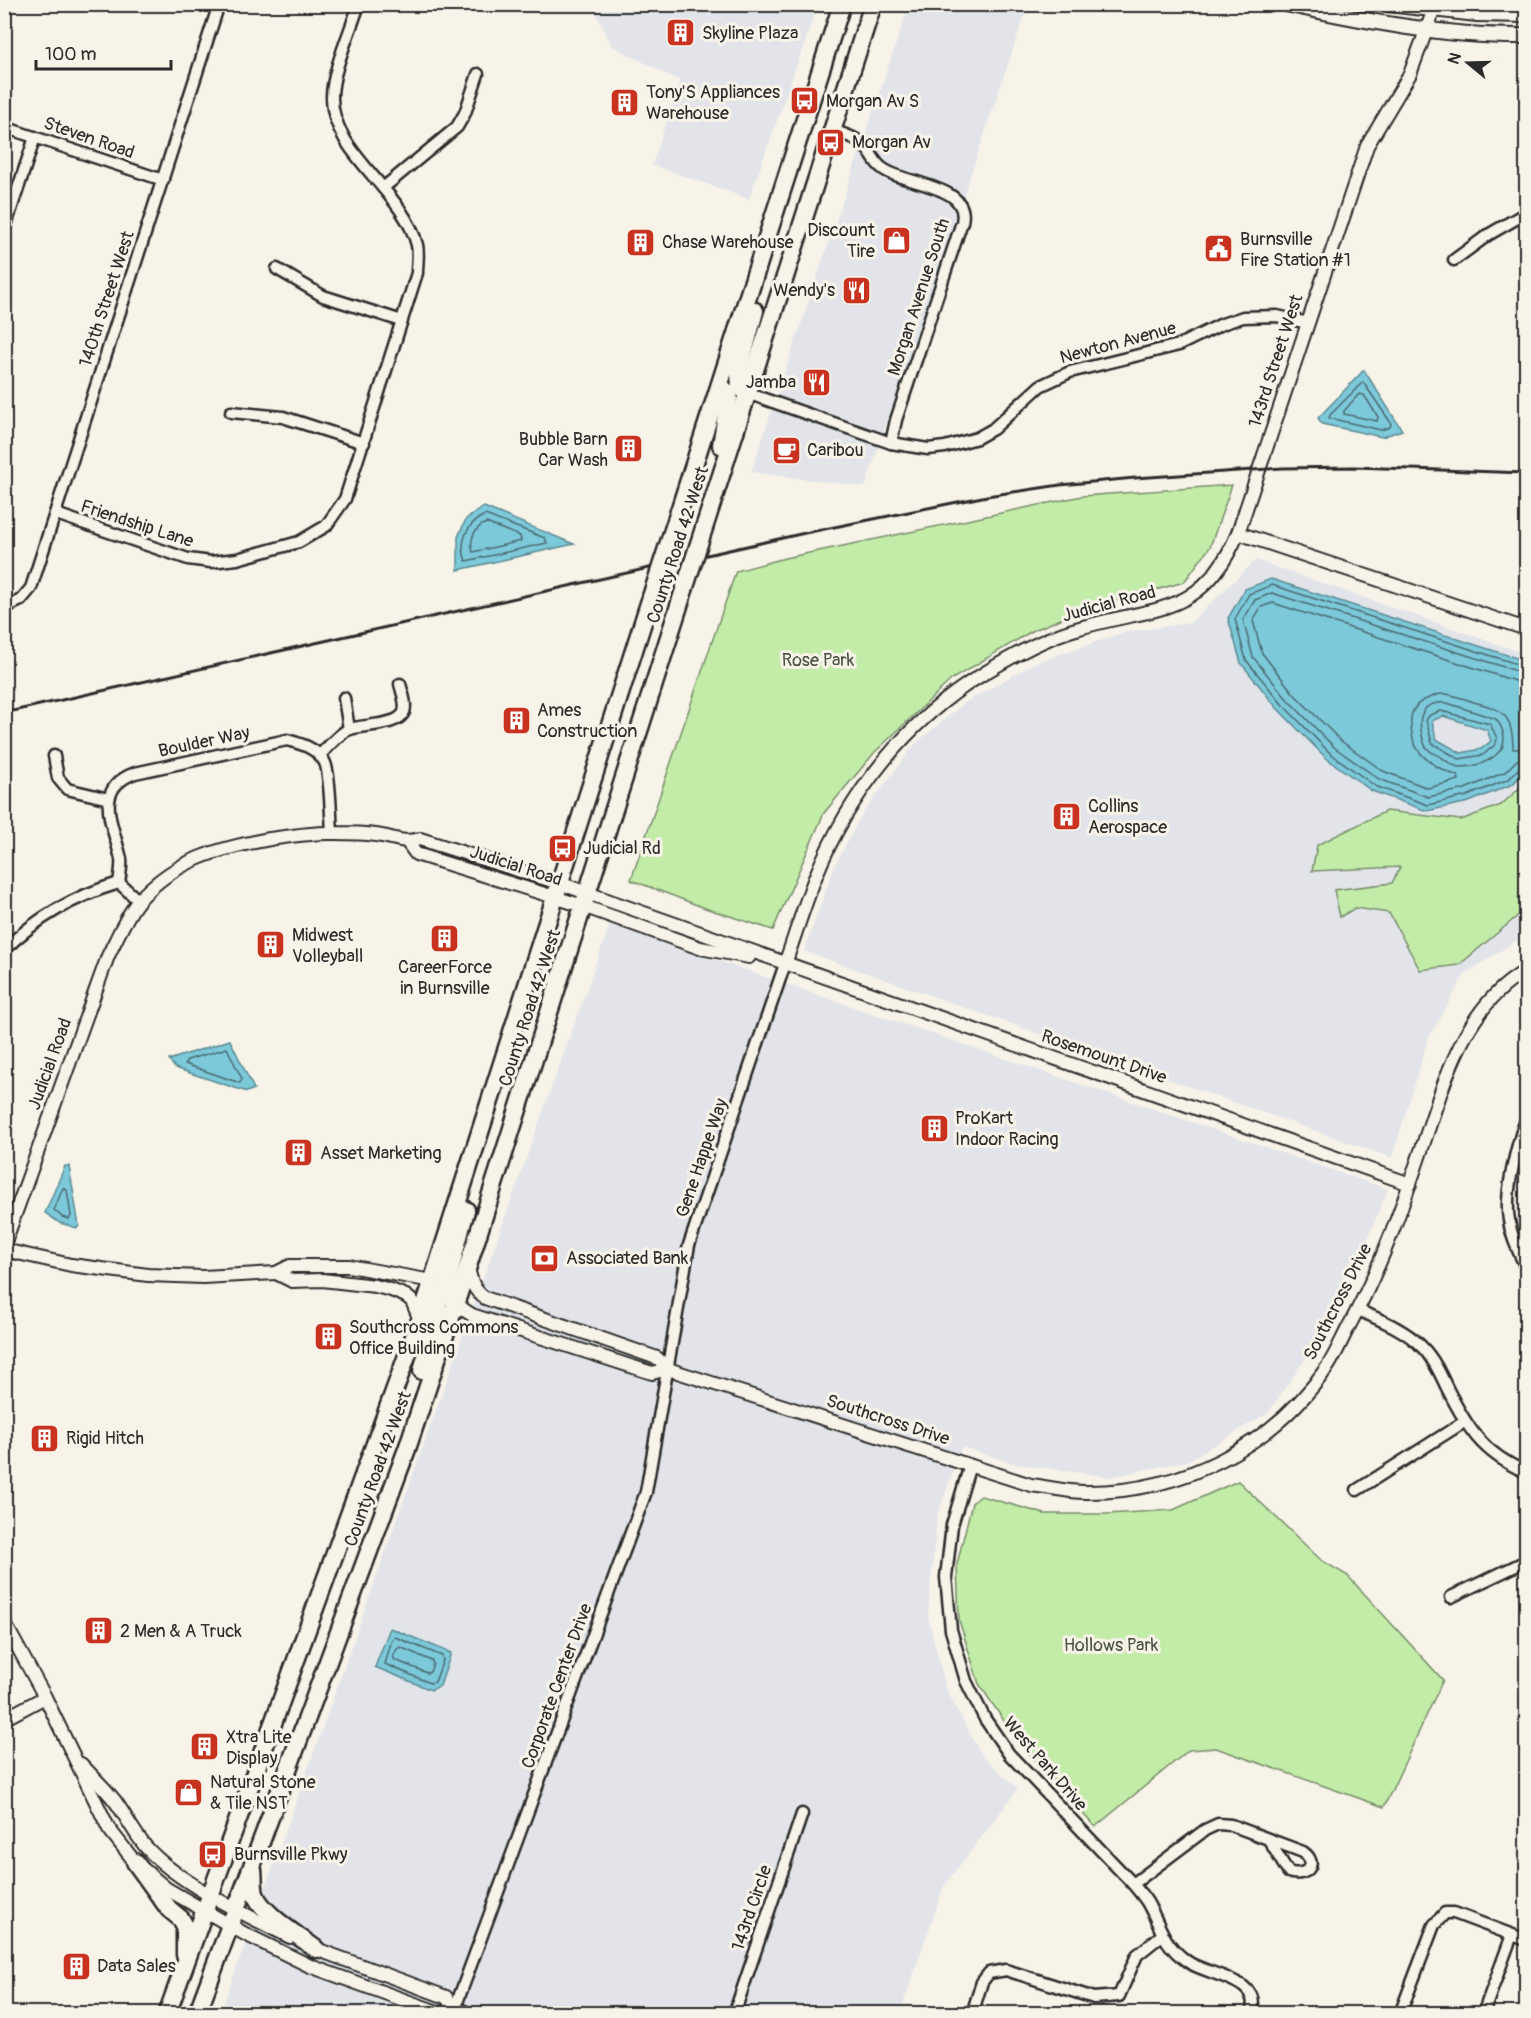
<svg xmlns="http://www.w3.org/2000/svg" width="1531" height="2018" font-family="Pangolin,sans-serif">
<style>
.built{fill:#e2e4ea}
.green{fill:#c3eca8;stroke:#778c6a;stroke-width:1.5}
.water{fill:#7bc9d9;stroke:#5b8a93;stroke-width:1.5;fill-rule:evenodd}
.lines{fill:none;stroke-linecap:round;stroke-linejoin:round}
.shore{stroke:#4b6a71;stroke-width:1.5}
.minor-casing{stroke:#2b2b2b;stroke-width:15}
.tertiary-casing{stroke:#2b2b2b;stroke-width:16}
.secondary-casing{stroke:#2b2b2b;stroke-width:18}
.trunk-casing{stroke:#2b2b2b;stroke-width:21}
.minor{stroke:#f7f3e8;stroke-width:10}
.tertiary{stroke:#f7f3e8;stroke-width:12}
.secondary{stroke:#f7f3e8;stroke-width:14}
.trunk{stroke:#f7f3e8;stroke-width:16}
.rail{stroke:#2b2b2b;stroke-width:3}
.trunk-bridge-casing{stroke:#2b2b2b;stroke-width:21;stroke-linecap:butt}
.trunk-bridge{stroke:#f7f3e8;stroke-width:16}
.labels{text-anchor:middle;dominant-baseline:central;stroke-width:6;stroke-linejoin:round;paint-order:stroke}
.poi-label{font-size:18px;fill:#2b2b2b;stroke:#f7f3e8;text-anchor:start}
.street-label{font-size:18px;fill:#2b2b2b;stroke:#f7f3e8}
.park-label{font-size:18px;fill:#495244;stroke:#f7f3e8}
</style>
<rect width="100%" height="100%" fill="#f7f3e8"/>
<filter id="ink" filterUnits="userSpaceOnUse"><feTurbulence type="fractalNoise" baseFrequency=".0167" numOctaves="2"/><feDisplacementMap in="SourceGraphic" scale="12" xChannelSelector="R" yChannelSelector="G"/><feConvolveMatrix kernelMatrix="1 2 1 2 8 2 1 2 1" color-interpolation-filters="sRGB"/></filter>
<g filter="url(#ink)">
<g class="built">
<polygon points="592,5 818,5 749,199 652,165 680,81 612,46"/>
<polygon points="909,5 1028,5 865,487 751,472"/>
<polygon points="1256,560 1526,654 1526,934 1465,974 1428,1039 1392,1158 804,951 835,865 861,816 915,744 963,704 1034,663 1125,632 1190,623"/>
<polygon points="610,924 1388,1189 1337,1313 1268,1413 1187,1461 1110,1477 1016,1464 962,1447 937,1516 928,1616 946,1689 981,1754 1018,1789 944,1886 900,2013 220,2014"/>
</g>
<g class="green">
<polygon points="1232,485 1210,547 1184,582 1077,612 1032,631 952,679 875,752 824,813 773,930 705,908 631,880 736,571 785,558 1082,496"/>
<polygon points="1526,782 1526,909 1459,965 1420,970 1389,913 1355,908 1340,917 1334,890 1392,883 1400,867 1312,871 1317,845 1386,811 1461,820 1501,805"/>
<polygon points="1238,1481 1321,1560 1348,1576 1443,1680 1384,1807 1216,1748 1189,1750 1095,1827 1017,1740 979,1684 959,1620 957,1564 972,1503 981,1496 1045,1514 1107,1514 1173,1510"/>
</g>
<g class="water">
<polygon points="1364,370 1402,430 1382,437 1322,424 1318,418"/>
<polygon points="484,507 574,544 458,570 458,537 466,519"/>
<path d="M1271 579 1526 661V769L1513 784 1469 802 1427 811 1372 791 1326 758 1277 708 1241 663 1228 618 1245 589ZM1443 716 1487 730 1491 741 1481 749 1461 753 1436 739 1432 721Z"/>
<polygon points="230,1040 254,1089 247,1092 175,1068 169,1060"/>
<polygon points="65,1166 69,1166 79,1226 77,1228 60,1223 45,1213"/>
<polygon points="390,1628 451,1653 440,1686 431,1690 375,1667"/>
</g>
<g class="lines">
<g class="shore">
<polygon points="1363,382 1391,423 1390,427 1381,430 1329,418 1330,415"/>
<polygon points="1359,394 1364,395 1378,417 1377,421 1344,414 1344,411"/>
<path d="M485 515 545 538 547 543 466 561C458 542 467 523 485 515Z"/>
<path d="M486 523 520 536 521 541 473 552C469 540 474 528 486 523Z"/>
<polyline points="1526,667 1272,585 1249,594 1235,619 1246,660 1282,704 1330,753 1375,786 1428,805 1467,796 1509,779 1520,767 1526,766"/>
<polyline points="1526,674 1272,593 1255,600 1243,620 1253,657 1287,699 1335,748 1379,779 1428,797 1465,789 1505,772 1517,760 1526,758"/>
<path d="M1526 683 1518 682 1273 603 1261 607 1253 621 1262 653 1294 694 1341 741 1383 771 1428 788 1459 780 1458 776C1440 770 1418 758 1413 739 1409 721 1408 705 1429 698 1435 695 1441 693 1447 694 1456 696 1465 699 1474 702 1484 705 1496 707 1504 715 1512 724 1513 738 1513 749H1526"/>
<path d="M1447 703 1496 719C1504 729 1508 743 1498 753 1489 762 1473 768 1459 767 1452 766 1445 759 1439 756 1435 754 1430 752 1427 748 1424 745 1423 740 1422 735 1417 715 1423 701 1447 703Z"/>
<polygon points="1441,711 1490,724 1497,738 1496,744 1483,755 1459,759 1432,743 1426,720 1430,715"/>
<polygon points="227,1048 242,1079 240,1083 185,1064 187,1060"/>
<polygon points="63,1188 67,1190 71,1216 69,1219 62,1217 54,1210"/>
<polygon points="395,1637 442,1656 443,1660 435,1682 430,1683 385,1664 392,1639"/>
<polygon points="400,1647 432,1661 433,1664 430,1672 427,1673 395,1660 393,1657 397,1649"/>
</g>
<defs>
<g id="minor">
<polyline points="4,127 163,180"/>
<path d="M832 130C846 135 859 138 868 150 873 156 875 163 882 168 903 185 971 184 962 222L896 420 891 443"/>
<polyline points="383,188 457,127 465,113 478,74"/>
<polyline points="4,231 35,137"/>
<polyline points="1454,260 1488,235 1526,213"/>
<polyline points="277,269 323,296 402,321"/>
<polyline points="747,393 891,443 928,449 945,447 977,438 993,429 1040,386 1070,372 1179,345 1222,324 1243,317 1277,316 1308,323"/>
<polyline points="231,412 283,417 364,443"/>
<path d="M56 514 188 559 211 562 237 559 299 542 326 526 345 499 417 273C417 264 419 254 417 245 404 191 331 153 332 97 332 71 351 30 359 4"/>
<polyline points="4,608 21,600 31,588 219,4"/>
<polyline points="344,698 349,729"/>
<polyline points="54,756 58,778 67,789 109,799"/>
<path d="M319 756C328 747 337 736 347 730 361 724 398 727 404 712 407 704 402 692 400 684"/>
<path d="M119 883C120 875 122 866 121 859 114 826 91 789 135 773L287 740C302 744 316 748 324 761 330 769 331 820 332 833"/>
<path d="M4 950C37 917 75 896 119 883L139 901"/>
<path d="M1526 1120C1517 1144 1504 1194 1509 1220 1511 1237 1519 1252 1526 1268"/>
<path d="M1358 1310C1380 1320 1405 1329 1422 1347 1433 1358 1440 1373 1446 1386 1467 1428 1482 1453 1526 1472"/>
<path d="M970 1465 952 1525 946 1577 951 1630 966 1681 985 1719 1009 1754 1133 1884C1138 1890 1143 1896 1147 1902 1161 1926 1162 1944 1188 1962 1209 1976 1264 1979 1251 2014"/>
<polyline points="1357,1490 1464,1422"/>
<polyline points="1451,1597 1526,1561"/>
<path d="M1133 1884 1205 1830 1218 1824 1231 1825 1303 1852C1320 1864 1306 1878 1288 1872L1269 1840"/>
<polyline points="455,2008 646,1492 689,1245 785,964"/>
<polyline points="734,2014 802,1814"/>
<polyline points="972,2014 982,1982 989,1973 1006,1970 1094,1998 1119,1996 1137,1955 1162,1935"/>
<polyline points="1400,2014 1434,1925 1445,1913 1454,1913 1526,1940"/>
<polyline points="1483,2014 1512,1935"/>
</g>
<g id="tertiary">
<polyline points="1238,533 1367,146 1410,74 1436,4"/>
<polyline points="408,843 416,854 583,906 700,948 749,957"/>
<path d="M785 964C795 935 804 906 815 878 848 795 906 721 983 674 1012 656 1044 638 1076 629 1153 605 1201 620 1238 533L1526 629"/>
<path d="M4 1245 108 956C117 938 126 916 139 900 175 860 219 848 270 839 291 836 313 832 334 833 348 833 362 833 376 835 393 837 403 844 420 839L559 883 1410 1184"/>
<polyline points="4,1250 71,1265 148,1275 203,1277 276,1273 290,1266 349,1266 432,1281"/>
<path d="M468 1268C471 1281 474 1291 485 1298L657 1358 668 1369 1031 1485C1048 1487 1067 1492 1085 1492 1181 1493 1274 1446 1328 1366 1336 1354 1342 1339 1349 1326 1381 1267 1403 1205 1424 1142 1445 1080 1465 1005 1526 971"/>
<polyline points="276,1273 292,1281 322,1280 375,1286 391,1290 406,1296 412,1301 420,1320"/>
<polyline points="455,1304 472,1315 652,1373 668,1369"/>
<polyline points="4,1622 45,1697 109,1829 135,1862 167,1889 245,1934 310,1966 440,2013 455,2008"/>
<polyline points="4,1719 45,1697"/>
<path d="M81 1764C92 1776 105 1788 115 1801 126 1816 134 1833 146 1847 178 1883 246 1915 290 1937"/>
<polyline points="308,1946 446,1997 455,2008 470,2014"/>
</g>
<g id="secondary">
<path d="M1286 4C1364 21 1447 37 1526 36"/>
<polyline points="1388,4 1477,14 1526,15"/>
</g>
<g id="trunk">
<polyline points="720,386 726,391 729,398 721,445"/>
<polyline points="747,393 740,388 739,371 755,311"/>
<polyline points="705,525 873,4"/>
<polyline points="672,533 842,4"/>
<polyline points="455,1304 450,1294 448,1278 466,1210"/>
<polyline points="422,1371 438,1310 438,1303 432,1281"/>
<polyline points="135,1862 169,1909 181,1919 185,1926 185,1955"/>
<path d="M253 1870C254 1877 253 1887 255 1894 262 1914 299 1936 316 1949"/>
<polyline points="167,2014 420,1320 651,597"/>
<polyline points="197,2014 407,1449 468,1266 684,590"/>
</g>
</defs>
<use href="#minor" class="minor-casing"/>
<use href="#tertiary" class="tertiary-casing"/>
<use href="#secondary" class="secondary-casing"/>
<use href="#trunk" class="trunk-casing"/>
<use href="#minor" class="minor"/>
<use href="#tertiary" class="tertiary"/>
<use href="#secondary" class="secondary"/>
<use href="#trunk" class="trunk"/>
<polyline class="rail" points="4,713 805,533 987,496 1060,485 1135,478 1283,468 1354,467 1526,473"/>
<defs>
<g id="trunk-bridge">
<polyline points="684,590 705,525"/>
<polyline points="651,597 672,533"/>
</g>
</defs>
<use href="#trunk-bridge" class="trunk-bridge-casing"/>
<use href="#trunk-bridge" class="trunk-bridge"/>
</g>
</g>
<defs>
<symbol id="building-square" viewBox="-11 -11 22 22"><rect x="-9" y="-9" width="18" height="18" rx="4" fill="#c8321e" stroke="#f7f3e8"/><path d="M-4-6H4V6H1V3H-1V6H-4ZM-2.5-4.3h1.7v1.8h-1.7ZM.8-4.3h1.7v1.8H.8ZM-2.5-1h1.7V.8h-1.7ZM.8-1h1.7V.8H.8Z" fill="#fff"/></symbol>
<symbol id="bus-square" viewBox="-11 -11 22 22"><rect x="-9" y="-9" width="18" height="18" rx="4" fill="#c8321e" stroke="#f7f3e8"/><path d="M-5-6H5V4H4V6H2V4H-2V6H-4V4H-5ZM-3.5-4V0h7V-4ZM-3.5 1.2v1.5H-2V1.2ZM2 1.2v1.5H3.5V1.2Z" fill="#fff"/></symbol>
<symbol id="shop-square" viewBox="-11 -11 22 22"><rect x="-9" y="-9" width="18" height="18" rx="4" fill="#c8321e" stroke="#f7f3e8"/><path d="M-5-2.5h2.3a2.7 3.5 0 0 1 5.4 0H5L5.5 6h-11ZM-1.5-2.5h3a1.5 2.3 0 0 0-3 0Z" fill="#fff"/></symbol>
<symbol id="civic-square" viewBox="-11 -11 22 22"><rect x="-9" y="-9" width="18" height="18" rx="4" fill="#c8321e" stroke="#f7f3e8"/><path d="M-.6-6.5H3V-4.5H.6V-3L4-1V1h2V6H-6V1h2V-1L-.6-3ZM-1.2 2.5V6h2.4V2.5Z" fill="#fff"/></symbol>
<symbol id="restaurant-square" viewBox="-11 -11 22 22"><rect x="-9" y="-9" width="18" height="18" rx="4" fill="#c8321e" stroke="#f7f3e8"/><path d="M-5-6h1v4h1v-4h1v4h1v-4h1v5L-1.5 .5V6h-2V.5L-5-1ZM5-6V6H3V1.5H1.5Q1.5-4 5-6Z" fill="#fff"/></symbol>
<symbol id="cafe-square" viewBox="-11 -11 22 22"><rect x="-9" y="-9" width="18" height="18" rx="4" fill="#c8321e" stroke="#f7f3e8"/><path d="M-5.5-4.5H6V0H3Q3 3.5 0 3.5H-2.5Q-5.5 3.5-5.5 0ZM3-3.2v2h1.7v-2ZM-6 4.5H4V6H-6Z" fill="#fff"/></symbol>
<symbol id="bank-square" viewBox="-11 -11 22 22"><rect x="-9" y="-9" width="18" height="18" rx="4" fill="#c8321e" stroke="#f7f3e8"/><path d="M-6-4H6V4H-6ZM0-2.3a2.3 2.3 0 1 0 0 4.6a2.3 2.3 0 1 0 0-4.6Z" fill="#fff"/></symbol>
</defs>
<g fill-rule="evenodd">
<use href="#building-square" x="664" y="16" width="33" height="33"/>
<use href="#bus-square" x="788" y="84" width="33" height="33"/>
<use href="#building-square" x="608" y="86" width="33" height="33"/>
<use href="#bus-square" x="814" y="126" width="33" height="33"/>
<use href="#shop-square" x="880" y="224" width="33" height="33"/>
<use href="#building-square" x="624" y="226" width="33" height="33"/>
<use href="#civic-square" x="1202" y="232" width="33" height="33"/>
<use href="#restaurant-square" x="840" y="274" width="33" height="33"/>
<use href="#restaurant-square" x="800" y="366" width="33" height="33"/>
<use href="#building-square" x="612" y="432" width="33" height="33"/>
<use href="#cafe-square" x="770" y="434" width="33" height="33"/>
<use href="#building-square" x="500" y="704" width="33" height="33"/>
<use href="#building-square" x="1050" y="800" width="33" height="33"/>
<use href="#bus-square" x="546" y="832" width="33" height="33"/>
<use href="#building-square" x="428" y="922" width="33" height="33"/>
<use href="#building-square" x="254" y="928" width="33" height="33"/>
<use href="#building-square" x="918" y="1112" width="33" height="33"/>
<use href="#building-square" x="282" y="1136" width="33" height="33"/>
<use href="#bank-square" x="528" y="1242" width="33" height="33"/>
<use href="#building-square" x="312" y="1320" width="33" height="33"/>
<use href="#building-square" x="28" y="1422" width="33" height="33"/>
<use href="#building-square" x="82" y="1614" width="33" height="33"/>
<use href="#building-square" x="188" y="1730" width="33" height="33"/>
<use href="#shop-square" x="172" y="1776" width="33" height="33"/>
<use href="#bus-square" x="196" y="1838" width="33" height="33"/>
<use href="#building-square" x="60" y="1950" width="33" height="33"/>
</g>
<g class="labels">
<g class="poi-label">
<text x="702" y="33">Skyline Plaza</text>
<text x="646" y="92">Tony'S Appliances<tspan x="646" dy="21">Warehouse</tspan></text>
<text x="826" y="101">Morgan Av S</text>
<text x="852" y="142">Morgan Av</text>
<text x="875" y="230" text-anchor="end">Discount<tspan x="875" dy="21">Tire</tspan></text>
<text x="1240" y="239">Burnsville<tspan x="1240" dy="21">Fire Station #1</tspan></text>
<text x="662" y="242">Chase Warehouse</text>
<text x="835" y="290" text-anchor="end">Wendy's</text>
<text x="796" y="382" text-anchor="end">Jamba</text>
<text x="608" y="439" text-anchor="end">Bubble Barn<tspan x="608" dy="21">Car Wash</tspan></text>
<text x="807" y="450">Caribou</text>
<text x="537" y="710">Ames<tspan x="537" dy="21">Construction</tspan></text>
<text x="1088" y="806">Collins<tspan x="1088" dy="21">Aerospace</tspan></text>
<text x="583" y="848">Judicial Rd</text>
<text x="292" y="935">Midwest<tspan x="292" dy="21">Volleyball</tspan></text>
<text x="445" y="967" text-anchor="middle">CareerForce<tspan x="445" dy="21">in Burnsville</tspan></text>
<text x="955" y="1118">ProKart<tspan x="955" dy="21">Indoor Racing</tspan></text>
<text x="320" y="1153">Asset Marketing</text>
<text x="566" y="1258">Associated Bank</text>
<text x="349" y="1327">Southcross Commons<tspan x="349" dy="21">Office Building</tspan></text>
<text x="66" y="1438">Rigid Hitch</text>
<text x="120" y="1631">2 Men &amp; A Truck</text>
<text x="226" y="1737">Xtra Lite<tspan x="226" dy="21">Display</tspan></text>
<text x="210" y="1782">Natural Stone<tspan x="210" dy="21">&amp; Tile NST</tspan></text>
<text x="234" y="1854">Burnsville Pkwy</text>
<text x="97" y="1966">Data Sales</text>
</g>
<g class="street-label">
<text transform="translate(89 138) rotate(19)">Steven Road</text>
<text transform="translate(919 297) rotate(-72)">Morgan Avenue South</text>
<text transform="translate(107 299) rotate(-72)">140th Street West</text>
<text transform="translate(1118 343) rotate(-15)">Newton Avenue</text>
<text transform="translate(1276 361) rotate(-72)">143rd Street West</text>
<text transform="translate(137 524) rotate(18)">Friendship Lane</text>
<text transform="translate(678 545) rotate(-72)">County Road 42 West</text>
<text transform="translate(1109 604) rotate(-15)">Judicial Road</text>
<text transform="translate(204 742) rotate(-12)">Boulder Way</text>
<text transform="translate(516 866) rotate(18)">Judicial Road</text>
<text transform="translate(530 1008) rotate(-72)">County Road 42 West</text>
<text transform="translate(1104 1057) rotate(19)">Rosemount Drive</text>
<text transform="translate(50 1064) rotate(-70)">Judicial Road</text>
<text transform="translate(702 1158) rotate(-71)">Gene Happe Way</text>
<text transform="translate(1338 1302) rotate(-63)">Southcross Drive</text>
<text transform="translate(888 1420) rotate(18)">Southcross Drive</text>
<text transform="translate(378 1469) rotate(-70)">County Road 42 West</text>
<text transform="translate(557 1686) rotate(-70)">Corporate Center Drive</text>
<text transform="translate(1045 1764) rotate(49)">West Park Drive</text>
<text transform="translate(752 1908) rotate(-71)">143rd Circle</text>
</g>
<g class="park-label">
<text x="818" y="660">Rose Park</text>
<text x="1111" y="1645">Hollows Park</text>
</g>
</g>
<rect width="1531" height="2018" fill="none" stroke="#f7f3e8" stroke-width="24"/>
<rect x="12" y="12" width="1507" height="1994" fill="none" stroke="#2b2b2b" stroke-width="2" filter="url(#ink)"/>
<g transform="translate(1468 63) rotate(289)" stroke="#f7f3e8" stroke-width="4.5" paint-order="stroke">
<path d="M0-4.5L10 22L0 15L-10 22Z" fill="#2b2b2b"/>
<text y="-9" font-size="16" font-weight="bold" text-anchor="middle" fill="#2b2b2b">N</text>
</g>
<path d="M36 60v9h135v-9" fill="none" stroke="#2b2b2b" stroke-width="3"/>
<text x="45" y="60" font-size="18" fill="#2b2b2b" stroke="#f7f3e8" stroke-width="4.5" paint-order="stroke">100 m</text>
</svg>
